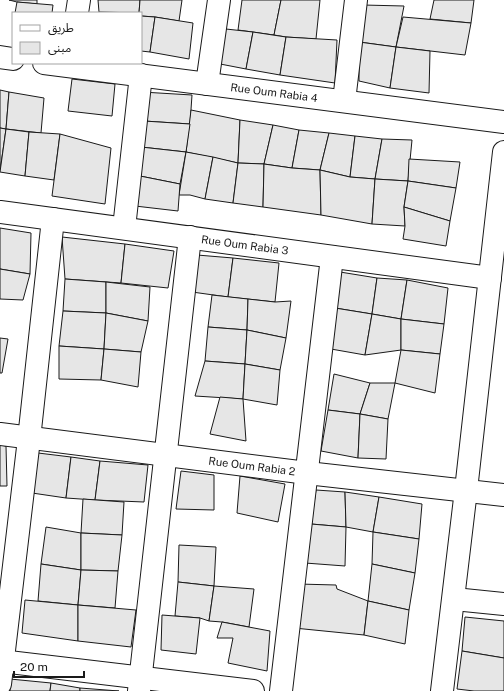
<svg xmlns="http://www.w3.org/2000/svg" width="504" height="691" font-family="'Public Sans','Noto Sans Arabic',sans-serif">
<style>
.building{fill:#e6e6e6;stroke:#1a1a1a}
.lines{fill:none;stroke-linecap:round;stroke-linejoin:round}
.minor-casing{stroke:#1a1a1a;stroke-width:24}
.minor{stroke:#fff;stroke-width:22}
.labels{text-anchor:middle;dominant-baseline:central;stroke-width:3;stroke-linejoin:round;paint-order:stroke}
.street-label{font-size:11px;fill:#1a1a1a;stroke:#fff}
</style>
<rect width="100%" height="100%" fill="#fff"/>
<g class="building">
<polygon points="9,0 37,0 37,4 17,2"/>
<polygon points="98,0 140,0 139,13 99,12"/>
<polygon points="140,0 182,0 179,21 155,17 141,16 141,13 139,13"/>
<polygon points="242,0 281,0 274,35 238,30"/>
<polygon points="281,0 320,0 316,39 286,37 274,35"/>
<polygon points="434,0 474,0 471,23 430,19"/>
<polygon points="17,2 53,5 52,13 15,13"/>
<polygon points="363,5 404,6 396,47 359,42"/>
<polygon points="141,16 155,17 150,52 141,51"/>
<polygon points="155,17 193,23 189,59 150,52"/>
<polygon points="403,17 471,23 465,55 396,47"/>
<polygon points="217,28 253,32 246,69 215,63"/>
<polygon points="253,32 286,37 280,75 246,69"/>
<polygon points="286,37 337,40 335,83 280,75"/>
<polygon points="359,42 396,47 390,88 359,81"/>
<polygon points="396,47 430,51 429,93 390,88"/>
<polygon points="72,79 115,84 112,116 68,111"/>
<polygon points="0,90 9,92 6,129 0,128"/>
<polygon points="9,92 44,98 41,133 6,129"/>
<polygon points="142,92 192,95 190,124 144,121"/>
<polygon points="191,110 240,120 238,163 186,152"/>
<polygon points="240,120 273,125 264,164 238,163"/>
<polygon points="144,121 190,124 186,152 141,147"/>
<polygon points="273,125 299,130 292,168 264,164"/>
<polygon points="0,128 6,129 0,171"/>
<polygon points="6,129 29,132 25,176 0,172"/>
<polygon points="299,130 329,133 320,170 292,168"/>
<polygon points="29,132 60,134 54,180 25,176"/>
<polygon points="329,133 355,136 350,177 320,170"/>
<polygon points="60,134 111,148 105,204 52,196"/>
<polygon points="355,136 382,139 375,179 350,177"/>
<polygon points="382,139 412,140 408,181 375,179"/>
<polygon points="141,147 186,152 180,184 140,176"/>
<polygon points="186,152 213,157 205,199 190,195 179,195"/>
<polygon points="213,157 238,163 233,203 205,199"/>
<polygon points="409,159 460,162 456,188 408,181"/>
<polygon points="238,163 264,164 263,207 233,203"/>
<polygon points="264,164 292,168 320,170 321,215 263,207"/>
<polygon points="320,170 350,177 375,179 372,224 321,215"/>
<polygon points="140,176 180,184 178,211 135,206"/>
<polygon points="375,179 408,181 404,207 405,226 372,224"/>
<polygon points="408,181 456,188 450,221 404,207"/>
<polygon points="404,207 450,221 446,246 403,239 405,226"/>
<polygon points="0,228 31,233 30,274 0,269"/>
<polygon points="62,237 125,244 121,283 65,279"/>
<polygon points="125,244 174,251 168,288 121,283"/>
<polygon points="197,255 233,258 228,297 192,292"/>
<polygon points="233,258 279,263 275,302 228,297"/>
<polygon points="0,269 30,274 23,300 0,299"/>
<polygon points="340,272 377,278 372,314 335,308"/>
<polygon points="377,278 407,280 401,319 372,314"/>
<polygon points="65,279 106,282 106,313 63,311"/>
<polygon points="407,280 448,288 444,324 401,319"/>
<polygon points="106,282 150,287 148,321 106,313"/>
<polygon points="212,295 248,299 247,330 208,327"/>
<polygon points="248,299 275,302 291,301 286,338 247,330"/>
<polygon points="335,308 372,314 365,355 331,349"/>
<polygon points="63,311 106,313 104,349 59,346"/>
<polygon points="106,313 148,321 141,352 104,349"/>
<polygon points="372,314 401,319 401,350 365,355"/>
<polygon points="401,319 444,324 440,354 401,350"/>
<polygon points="208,327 247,330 245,364 205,361"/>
<polygon points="247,330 286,338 280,370 245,364"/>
<polygon points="0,338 8,339 2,373 0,373"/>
<polygon points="59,346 104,349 101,380 59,379"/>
<polygon points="104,349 141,352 138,387 101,380"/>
<polygon points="401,350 440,354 435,393 395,383"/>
<polygon points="205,361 245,364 243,399 195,396"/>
<polygon points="245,364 280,370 277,405 243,399"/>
<polygon points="334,374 370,383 360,414 328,410"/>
<polygon points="370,383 395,383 388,419 360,414"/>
<polygon points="220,397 243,399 246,441 210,434"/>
<polygon points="328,410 360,414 358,458 321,451"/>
<polygon points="360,414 388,419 386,459 358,458"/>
<polygon points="0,445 6,446 7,486 0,486"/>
<polygon points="38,453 71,457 66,498 32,493"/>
<polygon points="71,457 100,461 95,500 66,498"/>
<polygon points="100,461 148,465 144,502 95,500"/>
<polygon points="181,471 214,475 214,510 176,509"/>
<polygon points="240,476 285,484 278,522 237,513"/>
<polygon points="316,490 345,492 346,527 311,524"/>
<polygon points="345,492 379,497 373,532 346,527"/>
<polygon points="379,497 422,504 419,539 373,532"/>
<polygon points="83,499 124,502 122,535 81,533"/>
<polygon points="311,524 346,527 345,566 305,563"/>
<polygon points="46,527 81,533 81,570 41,564"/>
<polygon points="373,532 419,539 415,573 372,564"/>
<polygon points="81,533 122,535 118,571 81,570"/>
<polygon points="179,545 216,547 214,586 178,582"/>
<polygon points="41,564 81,570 78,605 38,601"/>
<polygon points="372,564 415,573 409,610 368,601"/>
<polygon points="81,570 118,571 115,608 78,605"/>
<polygon points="178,582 214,586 209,621 200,618 175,616"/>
<polygon points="298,584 336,585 337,589 368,601 364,635 294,628"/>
<polygon points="214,586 254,589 249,627 222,622 209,621"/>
<polygon points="25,600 78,605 78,641 22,633"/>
<polygon points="368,601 409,610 405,644 364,635"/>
<polygon points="78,605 136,610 131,647 78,641"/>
<polygon points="162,615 200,618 196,654 161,650"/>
<polygon points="465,617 504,621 504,658 462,651"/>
<polygon points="222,622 270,631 267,671 228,663 233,638 217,638"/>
<polygon points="462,651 504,658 504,691 474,691 457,689"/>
<polygon points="10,679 51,683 50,691 10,691"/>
<polygon points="51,683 80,688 80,691 50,691"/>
<polygon points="80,688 119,691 80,691"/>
</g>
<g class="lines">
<defs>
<g id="minor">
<polyline points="77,13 79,0"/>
<polyline points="0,57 13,59"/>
<path id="s1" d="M44 63 504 122"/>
<polyline points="207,84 219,0"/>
<polyline points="344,101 356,0"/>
<path id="s2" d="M0 212 490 278"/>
<polyline points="124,228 141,75"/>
<path id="s3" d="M0 434 307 473 504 495"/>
<polyline points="454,599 504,604"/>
<polyline points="0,661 253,691"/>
<polyline points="0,684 29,439 53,219"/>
<polyline points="139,691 190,237"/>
<polyline points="281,691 332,257"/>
<polyline points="442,691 466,490 504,152"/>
</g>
</defs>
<use href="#minor" class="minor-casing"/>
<use href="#minor" class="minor"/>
</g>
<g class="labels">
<g class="street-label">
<text stroke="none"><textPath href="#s1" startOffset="232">Rue Oum Rabia 4</textPath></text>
<text stroke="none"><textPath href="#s2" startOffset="247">Rue Oum Rabia 3</textPath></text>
<text stroke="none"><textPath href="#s3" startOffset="254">Rue Oum Rabia 2</textPath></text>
</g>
</g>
<rect x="12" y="12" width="130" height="52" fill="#ffffff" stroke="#a3a3a3"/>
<rect x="20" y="25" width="20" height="6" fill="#ffffff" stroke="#a3a3a3"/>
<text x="48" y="32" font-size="12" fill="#1a1a1a">طريق</text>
<rect x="20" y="42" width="20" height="12" fill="#e6e6e6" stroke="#a3a3a3"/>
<text x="48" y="52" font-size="12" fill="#1a1a1a">مبنى</text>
<path d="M14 671v6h70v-6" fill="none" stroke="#1a1a1a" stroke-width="2"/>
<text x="20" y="671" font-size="12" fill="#1a1a1a" stroke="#ffffff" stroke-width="3" paint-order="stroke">20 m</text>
</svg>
